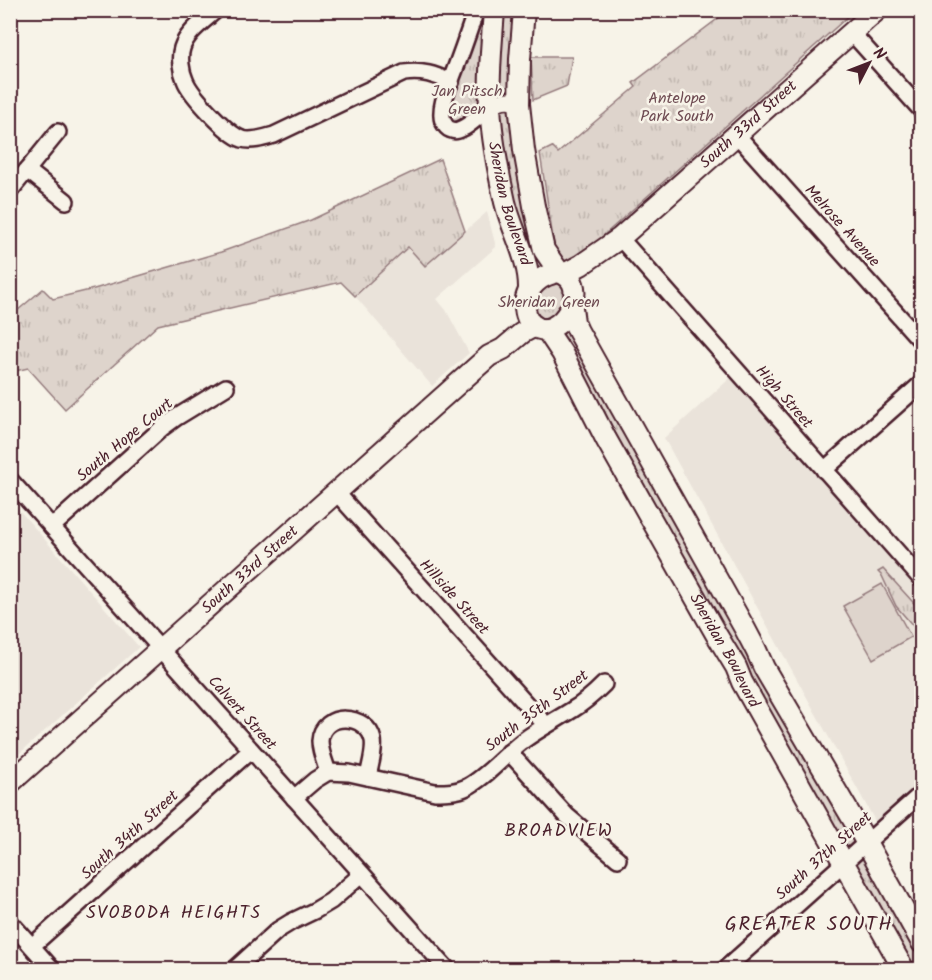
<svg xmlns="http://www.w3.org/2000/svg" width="932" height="980" font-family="Kalam,sans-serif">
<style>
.built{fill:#eae3da}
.park{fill:url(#park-tufts);stroke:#947a7c;stroke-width:1.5}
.pitch{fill:#ded4cc;stroke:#947a7c;stroke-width:1.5}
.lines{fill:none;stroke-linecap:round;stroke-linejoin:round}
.minor-casing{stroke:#4a1f2b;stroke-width:20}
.major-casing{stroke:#4a1f2b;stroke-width:24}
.minor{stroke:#f7f3e8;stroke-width:15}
.major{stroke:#f7f3e8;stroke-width:20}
.labels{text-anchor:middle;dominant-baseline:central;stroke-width:5;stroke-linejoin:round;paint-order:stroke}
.park-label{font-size:16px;fill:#6f4c53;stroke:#f7f3e8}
.street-label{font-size:16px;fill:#4a1f2b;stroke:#f7f3e8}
.neighbourhood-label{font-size:18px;letter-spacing:1.5px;fill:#4a1f2b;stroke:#f7f3e8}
.quarter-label{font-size:20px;letter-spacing:1.5px;fill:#4a1f2b;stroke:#f7f3e8}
</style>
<defs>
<pattern id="park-tufts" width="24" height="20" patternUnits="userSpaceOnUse" patternTransform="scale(1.5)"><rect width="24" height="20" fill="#ded4cc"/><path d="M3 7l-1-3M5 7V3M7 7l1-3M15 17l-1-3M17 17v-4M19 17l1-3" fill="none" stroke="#c0b6af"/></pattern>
</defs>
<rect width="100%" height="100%" fill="#f7f3e8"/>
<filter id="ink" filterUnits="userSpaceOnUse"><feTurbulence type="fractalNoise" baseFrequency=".0167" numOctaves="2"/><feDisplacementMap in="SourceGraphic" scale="12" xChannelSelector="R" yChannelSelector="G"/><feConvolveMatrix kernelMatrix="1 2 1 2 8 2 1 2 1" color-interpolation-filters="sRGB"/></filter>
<g filter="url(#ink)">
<g class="built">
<polygon points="487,212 496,247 437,299 446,310 469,353 432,386 355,296 408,247 426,265"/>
<polygon points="738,371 921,580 921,793 880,830 664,438"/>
<polygon points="11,501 139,647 11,761 10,761"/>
</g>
<g class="park">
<polygon points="476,11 524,11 529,181 573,303 921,943 921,969 904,969 606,439 535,326 490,108 452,131 442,107"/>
<polygon points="728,11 854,11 574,262 567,266 559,262 554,245 540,153 552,147 558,153 636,87 633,83"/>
<polygon points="531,57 572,57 567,86 533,100"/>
<polygon points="440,159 465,231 425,266 408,247 355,296 341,282 158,325 65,409 28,368 11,372 11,316 43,289 53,299 94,289 221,252 311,220"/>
<polygon points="883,569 921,611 921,635 896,606 882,576 878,572"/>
</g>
<polygon class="pitch" points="882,584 911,637 873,659 843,606"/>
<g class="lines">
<defs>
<g id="minor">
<path d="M216 10C204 21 187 32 182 48 179 57 181 71 185 80 190 94 227 134 242 139 252 142 264 138 274 135L404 73C422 70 435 75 451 82"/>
<path d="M476 10C468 34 460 57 451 80 447 92 441 103 442 116 442 121 446 129 452 130 456 132 461 129 465 127 482 117 499 90 519 104"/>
<polyline points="852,33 922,111"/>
<polyline points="736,134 922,342"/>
<polyline points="27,170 66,201"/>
<polyline points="10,191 58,132"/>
<polyline points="620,238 922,580"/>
<polyline points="824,470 922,383"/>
<polyline points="10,480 448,970"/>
<polyline points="336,492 536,715 547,725"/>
<polyline points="52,527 162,428 177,417 226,387"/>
<polyline points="509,752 567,816 618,859"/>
<path d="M328 772C325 763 320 751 320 741 322 711 367 713 373 740 375 752 370 765 368 777"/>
<path d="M294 798 315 780 328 772 349 773 435 792C446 792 457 792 467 787 488 776 505 754 524 740 539 729 556 720 572 710 584 703 594 694 604 684"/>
<polyline points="10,922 53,970"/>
<polyline points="32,946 251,750"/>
<polyline points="234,970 278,930 291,922 316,910 331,901 362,874"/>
<polyline points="724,970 922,793"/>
</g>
<g id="major">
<path id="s1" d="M494 10C492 42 488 75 490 107 492 138 498 171 505 202 512 231 530 260 529 290"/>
<polyline points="524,10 520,59 519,104 524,150 534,206 544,250 559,272"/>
<path d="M559 272C596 284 558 344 534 326 527 321 525 313 525 305 526 286 541 275 559 272Z"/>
<path id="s2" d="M564 274 581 265 620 238 877 10"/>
<polyline points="572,308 574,322 578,331 745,629 756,650 764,668 861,833 922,943"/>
<path id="s3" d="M546 329 562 353 606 439 716 634 736 667 742 682 904 970"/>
<path id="s4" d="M10 783 489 356 503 349 522 333 535 326"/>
</g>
</defs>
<use href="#minor" class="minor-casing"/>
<use href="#major" class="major-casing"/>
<use href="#minor" class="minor"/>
<use href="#major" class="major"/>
</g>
</g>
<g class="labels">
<g class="park-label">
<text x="467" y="91">Jan Pitsch<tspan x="467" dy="18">Green</tspan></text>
<text x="677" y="98">Antelope<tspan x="677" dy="18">Park South</tspan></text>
<text x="549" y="302">Sheridan Green</text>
</g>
<g class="street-label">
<text stroke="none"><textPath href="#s2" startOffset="238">South 33rd Street</textPath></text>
<text stroke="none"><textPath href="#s1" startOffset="196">Sheridan Boulevard</textPath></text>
<text transform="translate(842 226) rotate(48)">Melrose Avenue</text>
<text transform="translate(784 397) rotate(49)">High Street</text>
<text transform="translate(125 440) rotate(-40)">South Hope Court</text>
<text stroke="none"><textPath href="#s4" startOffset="321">South 33rd Street</textPath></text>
<text transform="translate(454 597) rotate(48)">Hillside Street</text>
<text stroke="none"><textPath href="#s3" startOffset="368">Sheridan Boulevard</textPath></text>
<text transform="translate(537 711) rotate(-37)">South 35th Street</text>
<text transform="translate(242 713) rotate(48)">Calvert Street</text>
<text transform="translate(130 835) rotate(-42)">South 34th Street</text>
<text transform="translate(824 856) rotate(-42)">South 37th Street</text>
</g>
<g class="neighbourhood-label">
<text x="559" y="831">BROADVIEW</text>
<text x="174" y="913">SVOBODA HEIGHTS</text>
</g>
<g class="quarter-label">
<text x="809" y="925">GREATER SOUTH</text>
</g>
</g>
<rect width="932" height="980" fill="none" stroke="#f7f3e8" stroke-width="36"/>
<rect x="18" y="18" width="896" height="944" fill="none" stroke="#4a1f2b" stroke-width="2" filter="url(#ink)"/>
<g transform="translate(869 63) rotate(48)" stroke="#f7f3e8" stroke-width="4.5" paint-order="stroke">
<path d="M0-4.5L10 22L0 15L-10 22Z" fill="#4a1f2b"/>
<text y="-9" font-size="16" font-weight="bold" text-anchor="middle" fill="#4a1f2b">N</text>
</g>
</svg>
